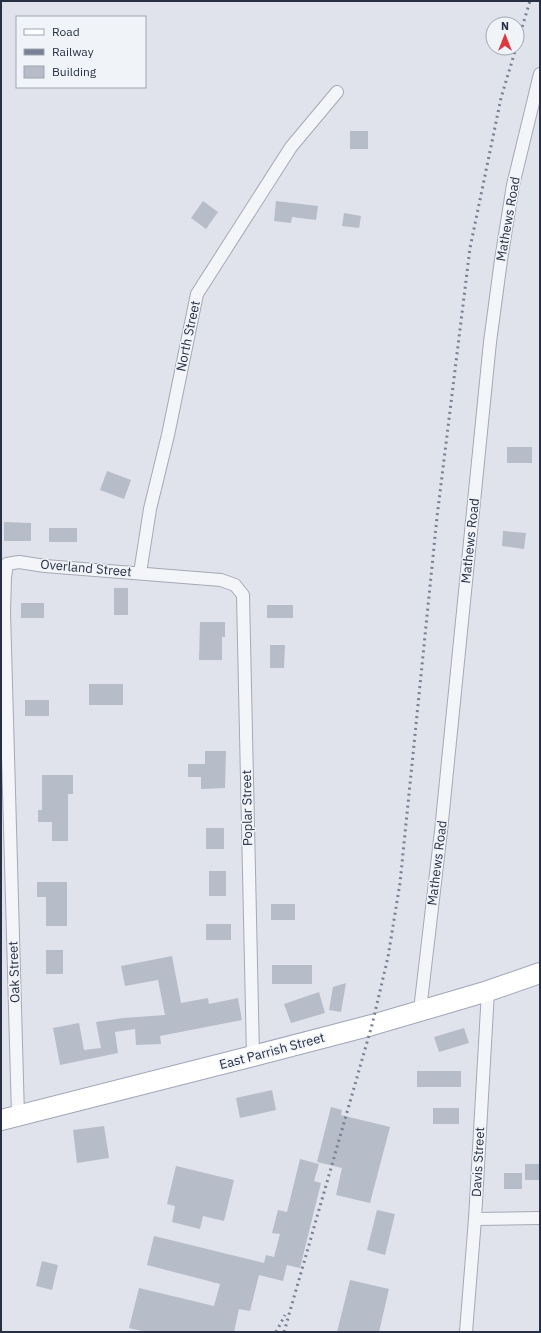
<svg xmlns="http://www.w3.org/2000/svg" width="541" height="1333" font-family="'IBM Plex Sans',sans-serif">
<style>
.building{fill:#b7bcc9}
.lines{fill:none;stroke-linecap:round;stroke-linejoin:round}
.street-casing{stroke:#a5a9b6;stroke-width:14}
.primary-casing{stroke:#9ea6b8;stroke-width:22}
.street{stroke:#f4f5f9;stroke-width:12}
.primary{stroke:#fff;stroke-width:20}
.rail{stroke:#788096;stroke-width:3;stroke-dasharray:2 4;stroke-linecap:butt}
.labels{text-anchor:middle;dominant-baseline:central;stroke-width:3;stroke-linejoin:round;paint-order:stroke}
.street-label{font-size:13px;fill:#272f44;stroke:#f0f3f8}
</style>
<rect width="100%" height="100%" fill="#e0e3eb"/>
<g class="building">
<rect x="350" y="131" width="18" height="18"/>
<polygon points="203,201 218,212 206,229 191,218"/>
<polygon points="276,201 318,206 316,220 292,217 291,223 274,221"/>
<polygon points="344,213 361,216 359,228 342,226"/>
<rect x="507" y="447" width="25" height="16"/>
<polygon points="107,471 131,480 124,499 100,490"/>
<polygon points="4,522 31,523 31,541 4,541"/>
<rect x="49" y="528" width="28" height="14"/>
<polygon points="503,531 526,533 524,549 502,546"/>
<rect x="114" y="588" width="14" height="27"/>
<rect x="21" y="603" width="23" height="15"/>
<rect x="267" y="605" width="26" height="13"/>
<polygon points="200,622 225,622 225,637 222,637 222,660 199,660"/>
<polygon points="270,645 285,645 284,668 270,668"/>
<rect x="89" y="684" width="34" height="21"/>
<rect x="25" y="700" width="24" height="16"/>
<polygon points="205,751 226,751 225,788 201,789 201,777 188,777 188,764 205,764"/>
<polygon points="42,775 73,775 73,794 68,794 68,841 52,841 52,822 38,822 38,810 42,810"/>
<rect x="206" y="828" width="18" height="21"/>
<rect x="209" y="871" width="17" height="25"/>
<polygon points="37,882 67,882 67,926 46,926 46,897 37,897"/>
<rect x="271" y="904" width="24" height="16"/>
<rect x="206" y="924" width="25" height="16"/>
<rect x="46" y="950" width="17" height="24"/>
<polygon points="172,956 181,1003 208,998 209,1004 238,998 242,1020 160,1036 161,1044 136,1045 135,1029 115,1032 118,1053 60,1065 53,1028 79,1023 84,1050 101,1048 96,1022 123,1018 165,1015 158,980 125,986 121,966"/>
<rect x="272" y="965" width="40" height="19"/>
<polygon points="346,983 341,1012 329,1010 333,987"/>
<polygon points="319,992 325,1013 291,1023 284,1004"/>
<polygon points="464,1028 469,1043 439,1052 434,1037"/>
<rect x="417" y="1071" width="44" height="16"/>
<polygon points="272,1090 276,1110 240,1118 236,1098"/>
<polygon points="331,1107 342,1110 341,1115 390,1127 370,1203 336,1195 342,1168 317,1162"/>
<rect x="433" y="1108" width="26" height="16"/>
<polygon points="104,1126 109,1158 77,1163 73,1130"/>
<polygon points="300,1159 319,1164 314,1181 321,1183 300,1268 287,1265 283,1281 259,1275 250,1311 239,1309 234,1332 146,1332 129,1328 139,1288 214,1306 220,1284 147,1265 154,1236 264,1263 266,1255 274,1257 280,1234 272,1233 278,1210 287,1212"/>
<rect x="525" y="1164" width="15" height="16"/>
<polygon points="176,1166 234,1180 224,1221 203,1216 200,1229 172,1222 175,1206 167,1204"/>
<rect x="504" y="1173" width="18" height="16"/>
<polygon points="377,1210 395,1214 385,1255 367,1250"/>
<polygon points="42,1261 58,1265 52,1290 36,1286"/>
<polygon points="350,1280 389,1289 379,1332 337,1332"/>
</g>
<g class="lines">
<defs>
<g id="street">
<polyline points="140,573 150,509 168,435 197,294 291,147 337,92"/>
<polyline points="420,1010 441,831 490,342 501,260 513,185 540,74"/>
<polyline points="18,1116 4,612 5,577 7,564 19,562 45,566 221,580 235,585 243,595 253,1056"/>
<polyline points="475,1219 540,1218"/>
<polyline points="466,1332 475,1219 488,991"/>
</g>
<polyline id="primary" points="1,1120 253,1056 372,1025 488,991 540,973"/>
</defs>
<use href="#street" class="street-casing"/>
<use href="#primary" class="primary-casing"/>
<use href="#street" class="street"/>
<use href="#primary" class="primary"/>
<g class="rail">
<polyline points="517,44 530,1"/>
<polyline points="276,1332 285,1315"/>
<polyline points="284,1332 372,1025 388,957 400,883 437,517 470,248 501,98 516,48"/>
</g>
</g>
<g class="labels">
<g class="street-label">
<text transform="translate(508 219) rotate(-80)">Mathews Road</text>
<text transform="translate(188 336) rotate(-78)">North Street</text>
<text transform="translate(470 541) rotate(-84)">Mathews Road</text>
<text transform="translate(86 568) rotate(5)">Overland Street</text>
<text transform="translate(247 808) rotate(-91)">Poplar Street</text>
<text transform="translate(437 863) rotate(-83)">Mathews Road</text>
<text transform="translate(14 972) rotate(-92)">Oak Street</text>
<text transform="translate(272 1051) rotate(-15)">East Parrish Street</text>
<text transform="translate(478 1162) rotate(-87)">Davis Street</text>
</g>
</g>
<rect width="541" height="1333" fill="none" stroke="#272f44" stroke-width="4"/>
<rect x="16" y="16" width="130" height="72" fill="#f0f3f8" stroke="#a0a5b0"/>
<rect x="24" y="29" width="20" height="6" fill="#ffffff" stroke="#a0a5b0"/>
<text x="52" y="36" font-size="12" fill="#272f44">Road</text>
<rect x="24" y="49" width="20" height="6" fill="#788096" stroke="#a0a5b0"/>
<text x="52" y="56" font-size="12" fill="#272f44">Railway</text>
<rect x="24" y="66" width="20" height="12" fill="#b7bcc9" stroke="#a0a5b0"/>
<text x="52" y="76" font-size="12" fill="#272f44">Building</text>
<g transform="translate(505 36)"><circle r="19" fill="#f0f3f8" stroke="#a0a5b0"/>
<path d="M0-3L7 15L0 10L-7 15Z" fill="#dd3840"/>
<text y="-6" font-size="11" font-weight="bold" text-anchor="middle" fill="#272f44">N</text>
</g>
</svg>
